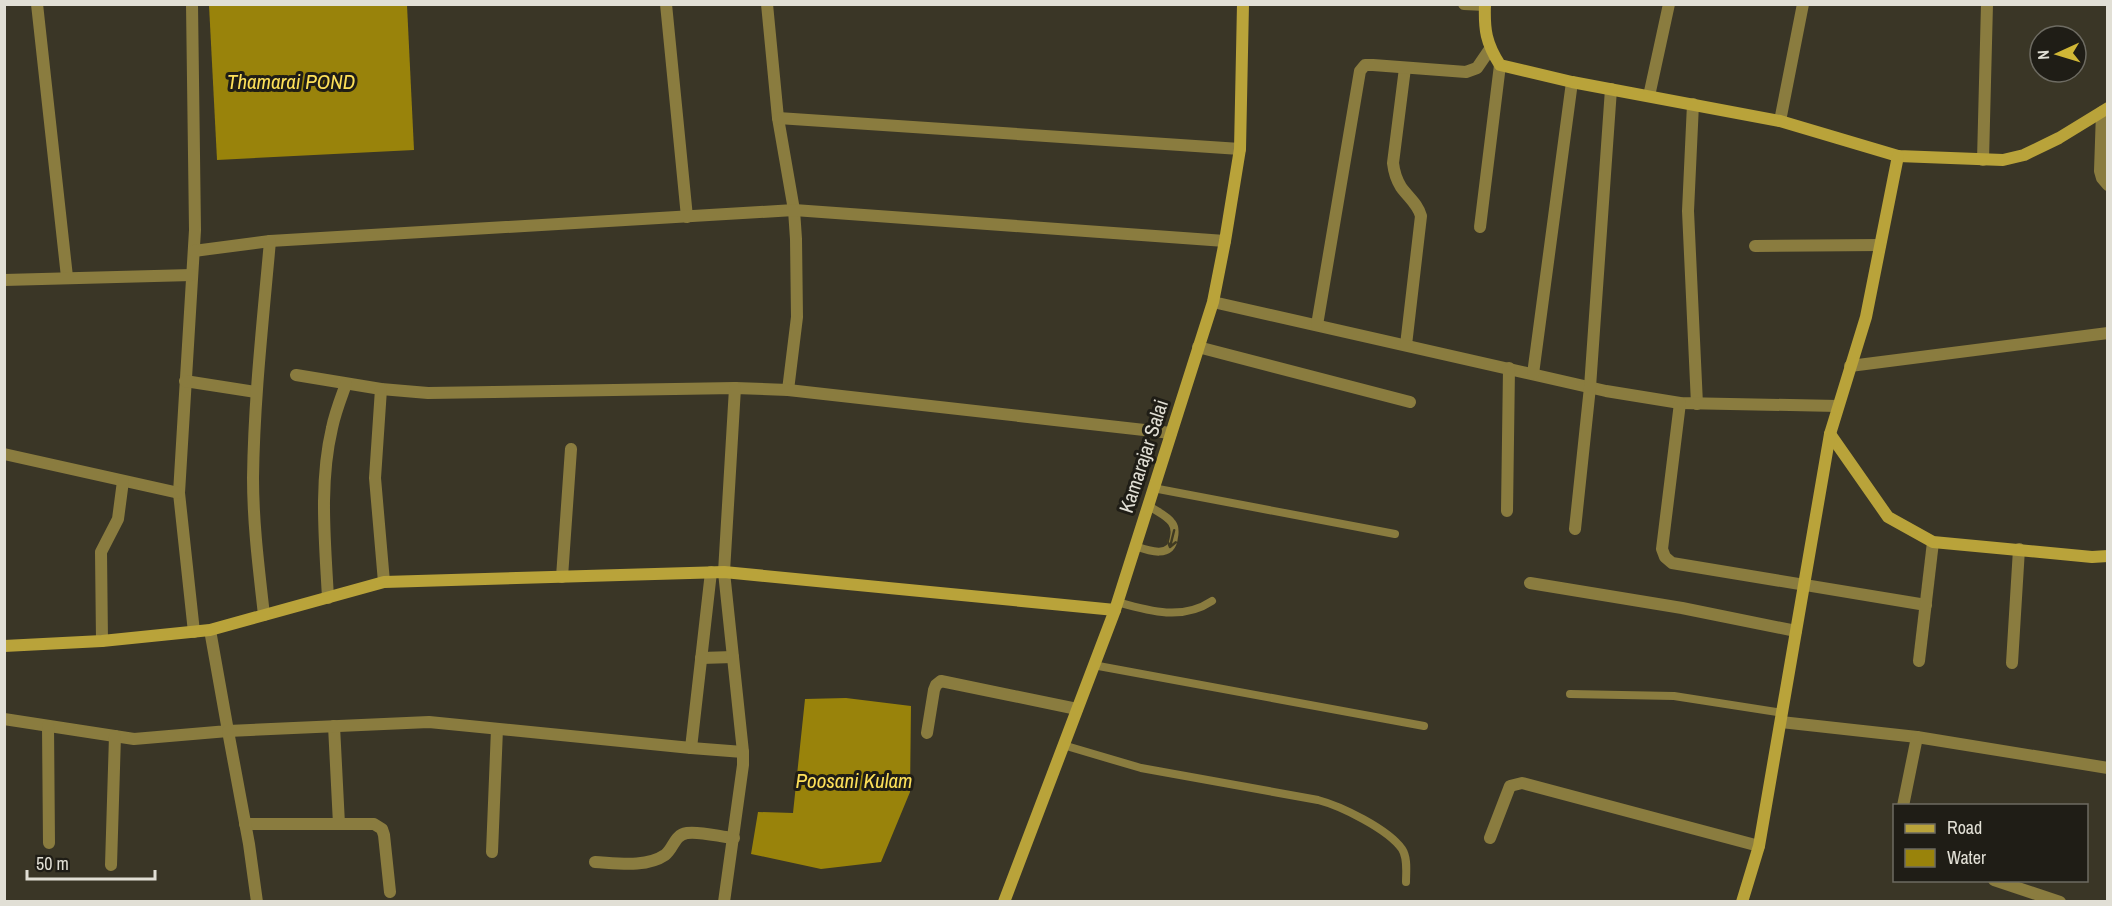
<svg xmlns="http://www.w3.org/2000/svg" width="2112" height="906" font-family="'Archivo Narrow',sans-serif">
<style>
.water{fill:#99830b}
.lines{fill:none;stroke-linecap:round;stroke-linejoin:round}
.lane{stroke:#8a7c3f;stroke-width:8}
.street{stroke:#8a7c3f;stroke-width:12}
.secondary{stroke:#b9a33a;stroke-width:12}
.oneway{stroke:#3f3a22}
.labels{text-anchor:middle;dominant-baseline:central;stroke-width:6;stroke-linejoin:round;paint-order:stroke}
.street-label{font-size:20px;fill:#e1dfd5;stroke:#1f1d16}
.water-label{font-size:21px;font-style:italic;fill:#fde059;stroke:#1f1d16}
</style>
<rect width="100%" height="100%" fill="#3a3626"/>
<g class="water">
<polygon points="209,5 407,5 414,150 217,160"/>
<polygon points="846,698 911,706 910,792 881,862 821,869 751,854 758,812 793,813 805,699"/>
</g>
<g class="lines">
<g class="lane">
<polyline points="1153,488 1395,534"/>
<path d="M1135 546C1149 551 1172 559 1174 537 1175 532 1175 527 1172 523 1167 515 1155 511 1148 505"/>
<path d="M1117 602C1149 611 1182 621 1212 601"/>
<polyline points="1093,665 1424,726"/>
<polyline points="1570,694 1674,696 1783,713"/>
<path d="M1063 745 1141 768 1318 800C1341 806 1388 829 1402 849 1408 858 1406 872 1406 882"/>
</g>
<g class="street">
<polyline points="37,4 67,277"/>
<polyline points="192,4 195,230 179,493 194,632"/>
<polyline points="666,4 687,217"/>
<polyline points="767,4 778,118 794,210 796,239 797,317 788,390"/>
<polyline points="1464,4 1485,5"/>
<path d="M1405 68 1393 163C1394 172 1396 179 1401 187 1408 197 1418 204 1421 216L1406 345"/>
<polyline points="1649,96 1669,4"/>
<polyline points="1693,104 1688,211 1697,404"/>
<polyline points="2102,112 2100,171 2102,178 2108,185"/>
<polyline points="778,118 1240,149"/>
<polyline points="1780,121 1803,4"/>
<polyline points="1983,160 1987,4"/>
<polyline points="1480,227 1500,65"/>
<polyline points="1755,246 1880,245"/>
<polyline points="194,251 270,241 794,210 1225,241"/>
<polyline points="4,280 192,275"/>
<polyline points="1213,302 1606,391 1680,403 1838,406"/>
<polyline points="1317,325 1360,71 1365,65 1373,65 1466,72 1477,68 1490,49"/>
<polyline points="1198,347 1410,402"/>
<polyline points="1850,366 2108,333"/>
<polyline points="1533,374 1572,82"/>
<polyline points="296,375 381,389 428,393 735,388 788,390 1171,433"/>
<polyline points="185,381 256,392"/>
<polyline points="381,389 375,478 384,582"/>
<polyline points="1680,403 1662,549 1665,557 1672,563 1926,605"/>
<polyline points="4,454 179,493"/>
<polyline points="1507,511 1509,368"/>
<polyline points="1575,529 1590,387 1611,89"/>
<polyline points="562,577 571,449"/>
<polyline points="1530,583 1682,608 1796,631"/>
<path d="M328 598C325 541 319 483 332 428 335 413 341 398 346 384"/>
<path d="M264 615C259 570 253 524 253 478 254 399 263 320 270 241"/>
<polyline points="102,641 101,552 118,519 123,481"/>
<polyline points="701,658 733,657"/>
<polyline points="1919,661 1933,542"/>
<polyline points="2012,663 2019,549"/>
<polyline points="4,719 134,739 228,731 210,630"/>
<polyline points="1781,722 1917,737 2108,768"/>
<polyline points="48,726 49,843"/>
<polyline points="334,726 339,824"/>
<polyline points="927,733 934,690 936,685 941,681 1077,709"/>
<polyline points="691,748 743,752"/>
<polyline points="1903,806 1917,737"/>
<polyline points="245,824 374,824 382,829 384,835 390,892"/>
<polyline points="1490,838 1510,786 1522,783 1759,846"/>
<polyline points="492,852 497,729"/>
<path d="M595 862C616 863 646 868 665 855 674 848 674 835 687 833 700 831 721 837 734 838"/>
<polyline points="111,865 115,736"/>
<polyline points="1994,880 2060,902"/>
<polyline points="257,902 249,844 228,731 429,722 691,748 711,572"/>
<polyline points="724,902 743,765 743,752 724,572 735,388"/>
</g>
<g class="secondary">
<path d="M1485 4C1484 30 1486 43 1500 65L1572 82 1780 121 1898 156 2003 160 2024 155 2059 138 2108 108"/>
<polyline points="1830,434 1888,517 1933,542 2092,557 2108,556"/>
<polyline points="4,646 102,641 210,630 384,582 724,572 1115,610"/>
<polyline points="1004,902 1115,610 1213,302 1225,241 1240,149 1243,4"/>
<polyline points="1742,902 1759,846 1830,434 1866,317 1898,156"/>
</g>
</g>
<defs><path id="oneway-shaft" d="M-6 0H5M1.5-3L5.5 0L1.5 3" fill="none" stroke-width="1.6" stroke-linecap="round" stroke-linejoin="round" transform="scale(1.5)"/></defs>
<use class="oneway" href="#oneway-shaft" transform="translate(1172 539) rotate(104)"/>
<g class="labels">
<g class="street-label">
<text transform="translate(1143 456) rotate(-72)">Kamarajar Salai</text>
</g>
<g class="water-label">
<text x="291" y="81">Thamarai POND</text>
<text x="854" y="780">Poosani Kulam</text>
</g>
</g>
<rect width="2112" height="906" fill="none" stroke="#e1dfd5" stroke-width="12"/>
<rect x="1893" y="804" width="195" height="78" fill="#1f1d16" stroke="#6d6b62" stroke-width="1.5"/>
<rect x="1905" y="824" width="30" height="9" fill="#b9a33a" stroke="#6d6b62" stroke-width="1.5"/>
<text x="1947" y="834" font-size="18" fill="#e1dfd5">Road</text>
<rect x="1905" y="849" width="30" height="18" fill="#99830b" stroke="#6d6b62" stroke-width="1.5"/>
<text x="1947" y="864" font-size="18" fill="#e1dfd5">Water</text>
<g transform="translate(2058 54) rotate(266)"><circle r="28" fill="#1f1d16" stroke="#6d6b62" stroke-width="1.5"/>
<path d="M0-4.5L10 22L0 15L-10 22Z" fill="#d1b736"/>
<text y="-9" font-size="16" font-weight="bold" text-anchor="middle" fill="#e1dfd5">N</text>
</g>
<path d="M27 870v9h128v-9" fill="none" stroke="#e1dfd5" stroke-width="3"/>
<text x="36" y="870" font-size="18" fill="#e1dfd5" stroke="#1f1d16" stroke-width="4.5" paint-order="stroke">50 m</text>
</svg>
